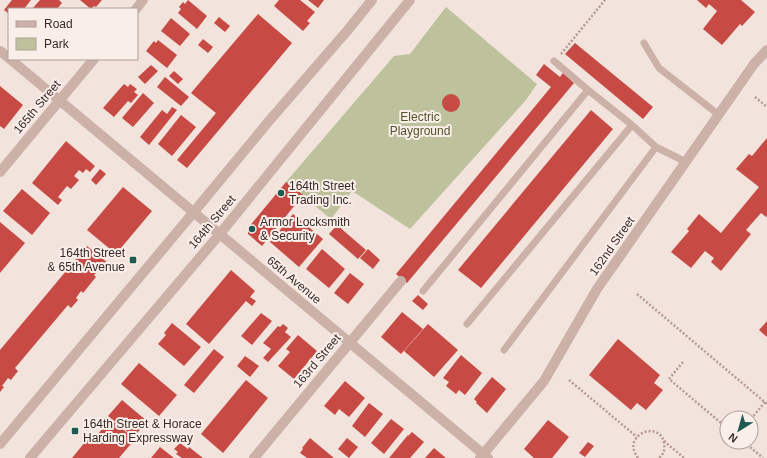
<svg xmlns="http://www.w3.org/2000/svg" width="767" height="458" font-family="Helvetica,sans-serif">
<style>
.green{fill:#bdc29c}
.building{fill:#c74a45}
.lines{fill:none;stroke-linecap:round;stroke-linejoin:round}
.path{stroke:#b79a92;stroke-width:2.5;stroke-dasharray:2 2;stroke-linecap:butt}
.service{stroke:#cbb1a8;stroke-width:7}
.minor{stroke:#cbb1a8;stroke-width:10}
.tertiary{stroke:#cbb1a8;stroke-width:10}
.poi-dot{fill:#1d5a51;stroke:#faeee9;stroke-width:1.5}
.labels{text-anchor:middle;dominant-baseline:central;stroke-width:4;stroke-linejoin:round;paint-order:stroke}
.street-label{font-size:12px;fill:#372a28;stroke:#faeee9}
.park-label{font-size:12px;fill:#4f562c;stroke:#faeee9}
.poi-label{font-size:12px;fill:#372a28;stroke:#faeee9;text-anchor:start}
</style>
<rect width="100%" height="100%" fill="#f2e3dc"/>
<polygon class="green" points="446,7 537,84 526,100 410,229 352,191 331,219 286,182 394,56 410,54"/>
<g class="building">
<polygon points="12,0 31,0 24,9 9,9 9,14 4,10"/>
<polygon points="40,0 59,0 62,3 57,9 32,9"/>
<polygon points="80,0 102,0 96,7 94,6 91,9"/>
<polygon points="188,0 207,16 197,29 178,13 181,9 179,7 183,2 185,4"/>
<polygon points="279,0 300,0 315,12 307,21 310,23 303,31 274,6"/>
<polygon points="308,0 324,0 318,8"/>
<polygon points="697,0 741,0 755,12 742,26 740,24 722,45 703,29 717,11 709,4 706,8"/>
<polygon points="258,14 292,43 187,168 177,160 216,113 191,93"/>
<polygon points="219,17 230,26 225,32 214,23"/>
<polygon points="171,18 190,34 180,46 161,31"/>
<polygon points="203,39 213,47 208,53 198,45"/>
<polygon points="158,40 177,55 167,68 146,51 154,41 156,43"/>
<polygon points="575,43 653,107 643,119 565,54"/>
<polygon points="544,64 560,77 563,73 574,83 407,283 396,274 551,87 536,75"/>
<polygon points="151,65 158,71 145,84 138,77"/>
<polygon points="174,71 183,79 178,84 169,76"/>
<polygon points="165,77 189,97 181,106 157,87"/>
<polygon points="124,84 128,87 130,84 137,89 134,92 138,95 131,103 128,101 114,117 103,108"/>
<polygon points="0,86 23,105 4,129 0,126"/>
<polygon points="143,93 154,103 133,127 122,118"/>
<circle cx="451" cy="103" r="9"/>
<polygon points="172,107 177,110 149,145 140,137 162,110 167,114"/>
<polygon points="591,110 613,129 481,288 458,270"/>
<polygon points="181,115 196,127 172,156 158,144"/>
<polygon points="767,138 767,216 766,217 761,213 746,230 751,234 721,271 711,262 714,258 705,251 691,268 671,252 689,231 687,229 699,214 721,233 759,187 736,169 749,154 752,156"/>
<polygon points="66,141 95,166 90,172 86,169 83,173 79,170 74,176 79,180 71,189 67,186 58,197 62,200 58,205 32,183"/>
<polygon points="100,169 106,174 96,185 91,180"/>
<polygon points="286,182 303,195 262,246 248,234 248,228"/>
<polygon points="123,187 152,211 116,254 87,230"/>
<polygon points="22,189 50,213 32,235 3,211"/>
<polygon points="293,214 323,239 299,267 270,242"/>
<polygon points="0,222 25,243 0,273"/>
<polygon points="337,225 366,250 358,259 329,234"/>
<polygon points="87,246 108,263 102,271 100,269 94,275 96,277 83,293 81,291 76,298 78,300 71,308 68,305 15,368 18,371 11,380 8,378 2,386 4,387 0,392 0,350"/>
<polygon points="322,249 345,269 329,288 306,269"/>
<polygon points="368,249 380,260 373,269 360,258"/>
<polygon points="231,270 255,291 250,297 256,301 252,306 246,301 209,344 186,324"/>
<polygon points="350,273 364,284 348,304 334,293"/>
<polygon points="418,295 428,304 423,310 412,301"/>
<polygon points="402,312 423,329 401,354 381,337"/>
<polygon points="261,313 272,321 252,345 241,336"/>
<polygon points="767,321 767,337 759,330"/>
<polygon points="172,323 201,347 184,366 158,344 166,335 164,333"/>
<polygon points="283,324 288,328 285,332 291,337 268,362 263,358 271,349 263,343 278,326 280,327"/>
<polygon points="428,324 458,350 434,377 404,351"/>
<polygon points="298,335 317,351 294,379 278,366 290,352 286,349"/>
<polygon points="618,339 660,375 654,383 663,390 646,410 637,403 631,410 589,375"/>
<polygon points="214,349 224,357 194,393 184,385"/>
<polygon points="461,355 482,373 465,395 459,390 456,394 446,386 449,382 443,378"/>
<polygon points="245,356 259,366 250,377 237,366"/>
<polygon points="139,363 177,395 159,416 121,384"/>
<polygon points="492,377 506,389 487,413 476,403 477,402 474,399"/>
<polygon points="246,380 268,398 223,453 201,434"/>
<polygon points="345,381 365,398 349,417 339,409 335,415 324,406"/>
<polygon points="122,400 147,421 134,437 108,416"/>
<polygon points="369,403 383,414 365,437 352,426"/>
<polygon points="110,419 135,439 119,458 72,458 90,436 94,439"/>
<polygon points="391,419 404,429 384,454 371,443"/>
<polygon points="548,420 569,437 552,458 534,458 524,449"/>
<polygon points="412,432 424,442 410,458 389,458 408,435 408,436"/>
<polygon points="310,438 334,458 307,458 300,453 303,449 302,448"/>
<polygon points="347,438 358,447 349,458 338,449"/>
<polygon points="588,442 594,446 585,457 579,453"/>
<polygon points="180,443 188,449 189,447 203,458 182,458 176,454 178,452 174,449"/>
<polygon points="160,447 174,458 151,458"/>
<polygon points="434,448 446,458 425,458"/>
</g>
<g class="lines">
<g class="path">
<polyline points="561,54 605,0"/>
<polyline points="755,97 767,107"/>
<polyline points="637,294 767,404"/>
<polyline points="683,362 669,379 727,428"/>
<polyline points="569,380 637,437"/>
<polyline points="751,419 765,402"/>
<polyline points="664,441 684,458"/>
<polyline points="744,442 763,458"/>
<path d="M638 458C620 435 660 419 664 443 665 449 664 454 659 458"/>
</g>
<g class="service">
<polyline points="644,43 659,68 719,115"/>
<polyline points="554,61 588,90 632,125 656,147 686,162"/>
<polyline points="423,291 588,90"/>
<polyline points="467,324 632,125"/>
<polyline points="504,350 656,147"/>
</g>
<g class="minor">
<polyline points="136,9 143,0"/>
<polyline points="0,51 9,58"/>
<polyline points="10,59 488,458"/>
<polyline points="0,172 94,59"/>
<polyline points="254,458 401,281"/>
<polyline points="480,458 544,381 597,289 754,64 767,50"/>
</g>
<g class="tertiary">
<polyline points="0,444 193,213 269,121 347,31 372,0"/>
<polyline points="30,458 219,235 410,0"/>
</g>
</g>
<g class="poi-dot">
<circle cx="281" cy="193" r="4"/>
<circle cx="252" cy="229" r="4"/>
<rect x="129" y="256" width="8" height="8" rx="2"/>
<rect x="71" y="427" width="8" height="8" rx="2"/>
</g>
<g class="labels">
<g class="street-label">
<text transform="translate(37 107) rotate(-50)">165th Street</text>
<text transform="translate(212 222) rotate(-50)">164th Street</text>
<text transform="translate(612 246) rotate(-55)">162nd Street</text>
<text transform="translate(294 280) rotate(40)">65th Avenue</text>
<text transform="translate(317 361) rotate(-50)">163rd Street</text>
</g>
<g class="park-label">
<text x="420" y="117">Electric<tspan x="420" dy="14">Playground</tspan></text>
</g>
<g class="poi-label">
<text x="289" y="186">164th Street<tspan x="289" dy="14">Trading Inc.</tspan></text>
<text x="260" y="222">Armor Locksmith<tspan x="260" dy="14">&amp; Security</tspan></text>
<text x="125" y="253" text-anchor="end">164th Street<tspan x="125" dy="14">&amp; 65th Avenue</tspan></text>
<text x="83" y="424">164th Street &amp; Horace<tspan x="83" dy="14">Harding Expressway</tspan></text>
</g>
</g>
<rect x="8" y="8" width="130" height="52" fill="#faeee9" stroke="#aca09c"/>
<rect x="16" y="21" width="20" height="6" fill="#cbb1a8" stroke="#aca09c"/>
<text x="44" y="28" font-size="12" fill="#372a28">Road</text>
<rect x="16" y="38" width="20" height="12" fill="#bdc29c" stroke="#aca09c"/>
<text x="44" y="48" font-size="12" fill="#372a28">Park</text>
<g transform="translate(739 430) rotate(217)"><circle r="19" fill="#faeee9" stroke="#aca09c"/>
<path d="M0-3L7 15L0 10L-7 15Z" fill="#1d5a51"/>
<text y="-6" font-size="11" font-weight="bold" text-anchor="middle" fill="#372a28">N</text>
</g>
</svg>
